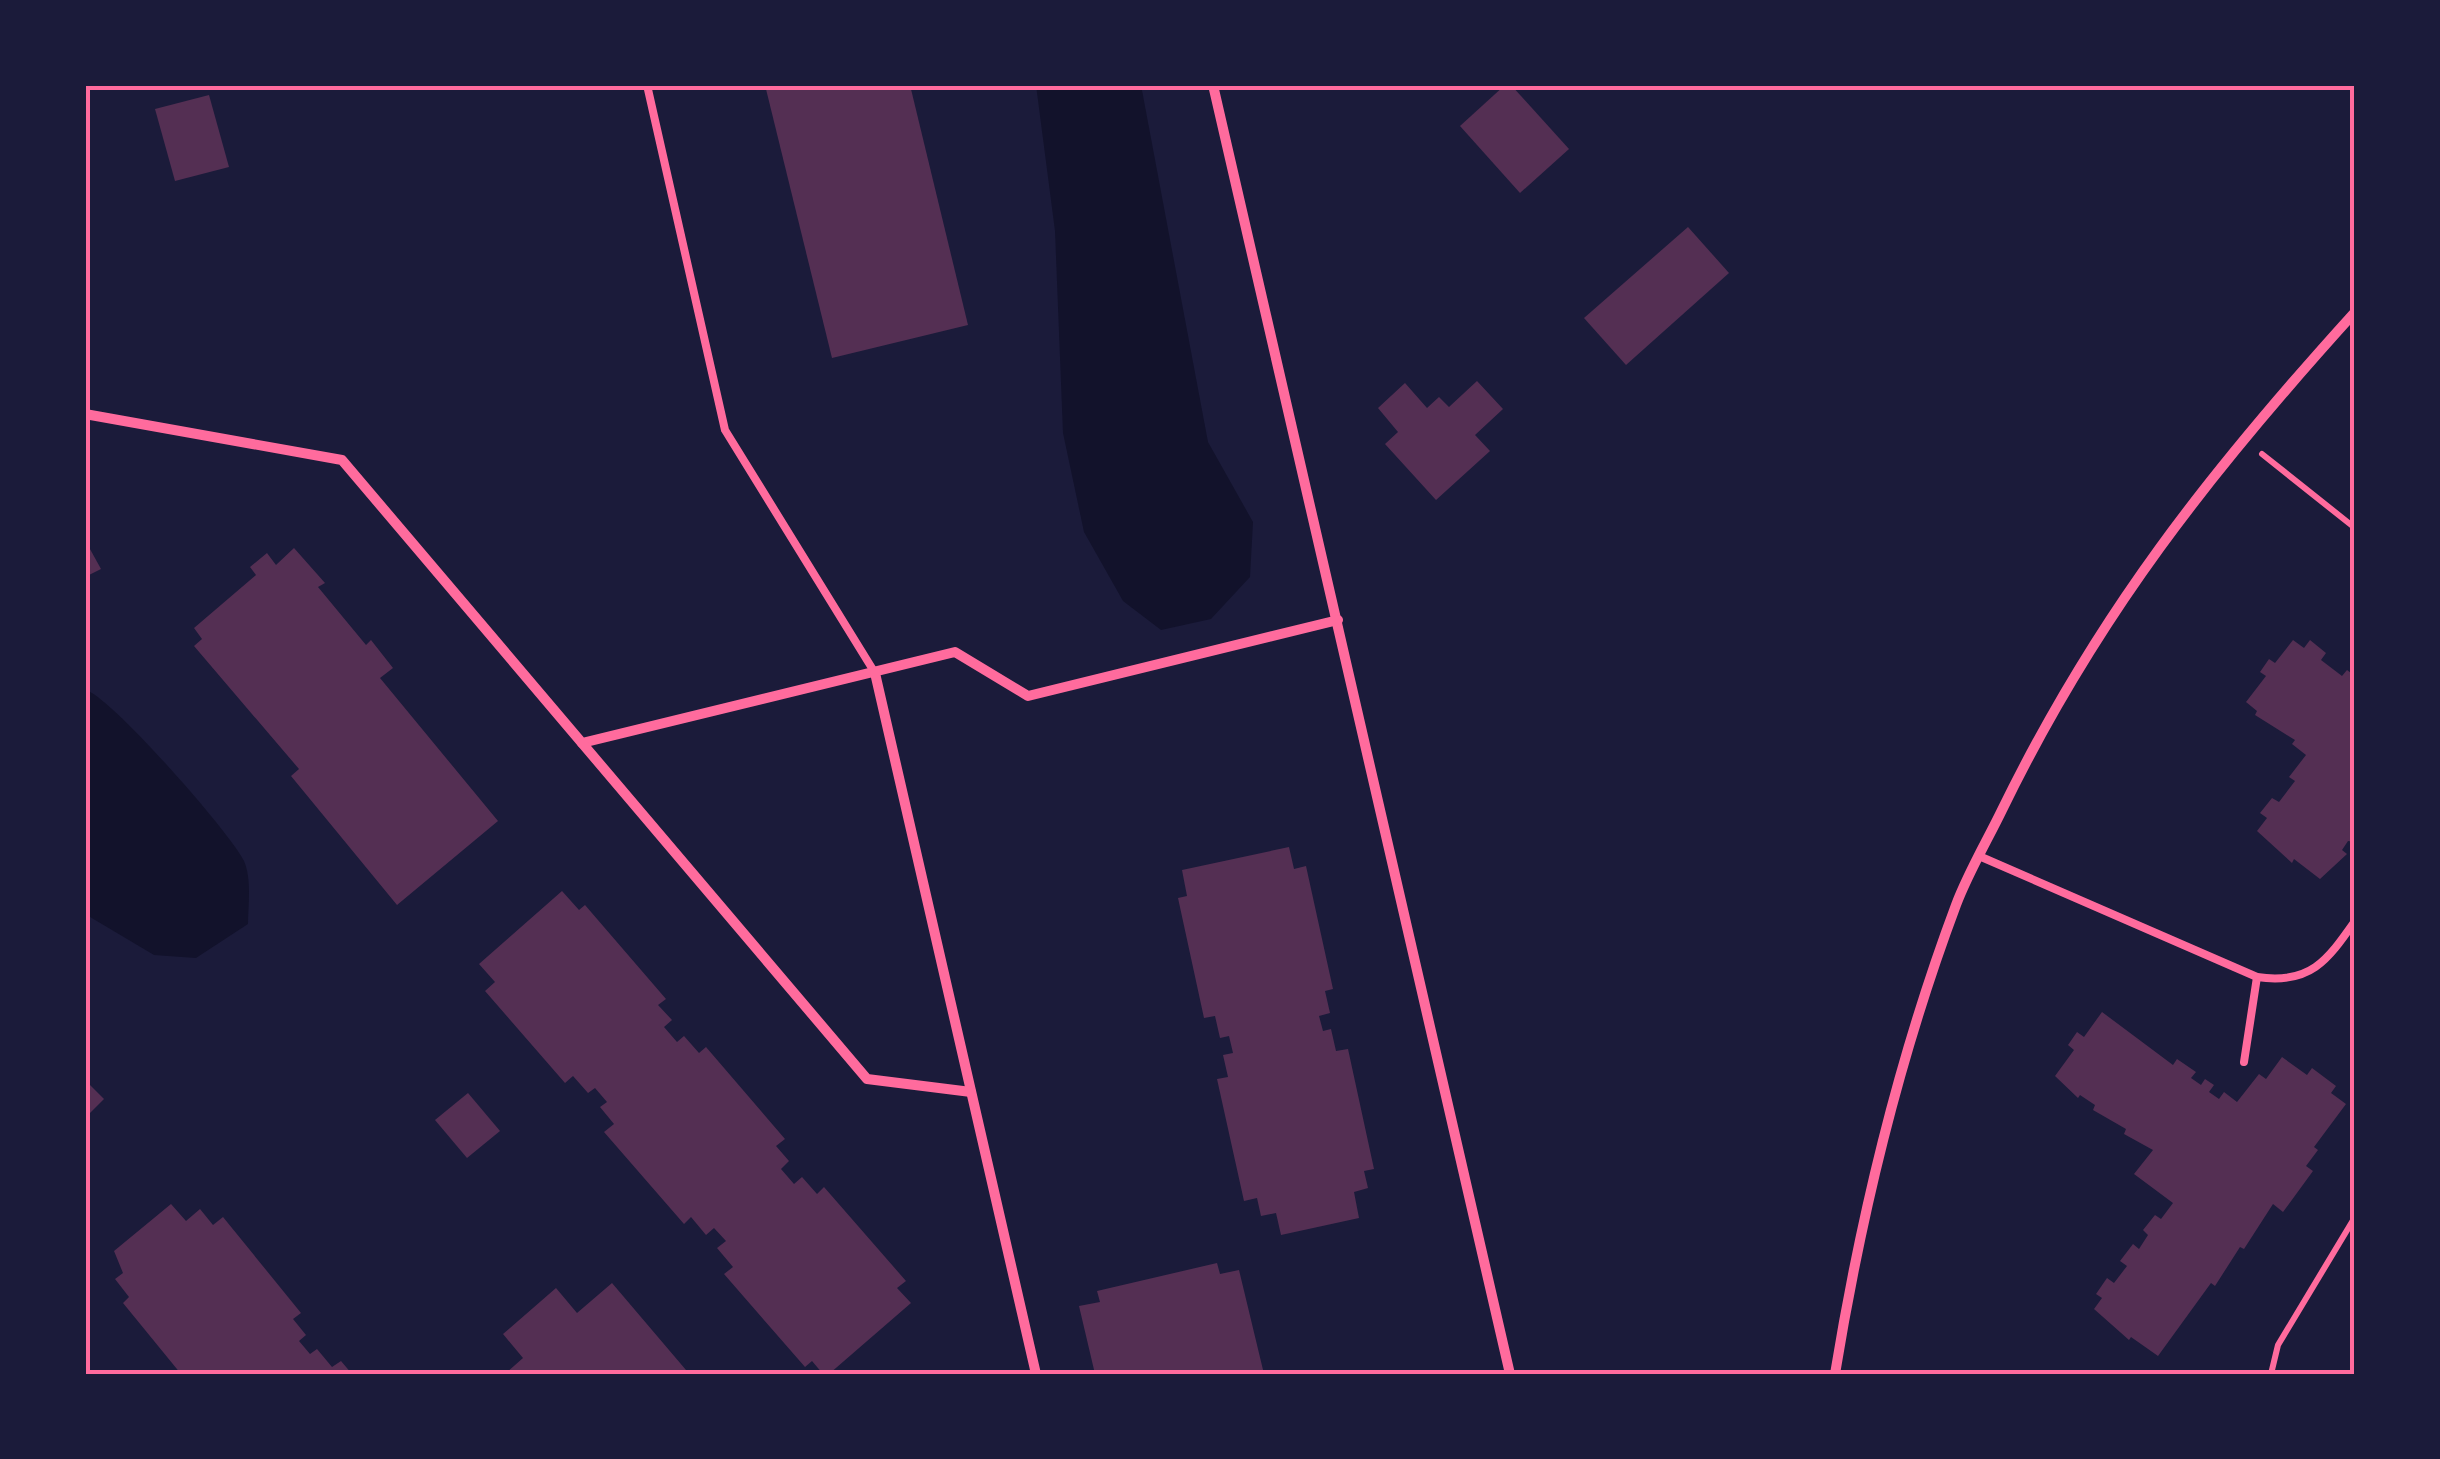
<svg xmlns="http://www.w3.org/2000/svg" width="2440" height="1459" font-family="Poppins,sans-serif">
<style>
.water{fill:#12122b}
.building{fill:#542f53}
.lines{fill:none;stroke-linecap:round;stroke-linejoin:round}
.path{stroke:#ff6b9d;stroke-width:6}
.service{stroke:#ff6b9d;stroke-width:8}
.minor{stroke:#ff6b9d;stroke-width:10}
.neatline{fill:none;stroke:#ff6b9d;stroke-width:4}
</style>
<rect width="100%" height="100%" fill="#1b1b3a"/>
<g class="water">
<polygon points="1036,85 1141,85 1208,442 1253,522 1250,577 1211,619 1161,630 1123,601 1084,532 1063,433 1055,231"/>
<path d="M85 690C108 693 233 836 244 861 252 879 248 906 248 924L196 958 154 955 85 914Z"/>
</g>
<g class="building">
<polygon points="765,85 910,85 968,325 832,358"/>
<polygon points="1505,85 1511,85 1569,149 1520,193 1460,126"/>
<polygon points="209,95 229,167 175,181 155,109"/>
<polygon points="1688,227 1729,273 1626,365 1584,318"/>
<polygon points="1477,381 1503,409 1475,435 1490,451 1436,500 1385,444 1398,432 1378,408 1405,383 1427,408 1439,397 1449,407"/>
<polygon points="85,540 101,569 85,577"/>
<polygon points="294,548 325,583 318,587 366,645 371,640 393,668 380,678 498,821 397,905 291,776 299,769 194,646 202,639 194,628 256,575 250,567 267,553 276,565"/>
<polygon points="2293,640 2304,648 2310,640 2326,653 2321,660 2342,676 2347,670 2355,676 2355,842 2348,841 2342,850 2347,854 2320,879 2294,859 2292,863 2257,831 2267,818 2260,813 2272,798 2279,802 2295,781 2289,777 2306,755 2292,744 2295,740 2255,715 2257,711 2246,702 2266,676 2260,672 2269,659 2275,663"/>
<polygon points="1289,847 1294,869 1306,866 1333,989 1325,991 1330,1013 1319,1016 1323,1031 1331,1029 1336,1051 1348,1049 1374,1169 1364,1171 1368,1188 1354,1192 1359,1218 1281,1235 1276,1213 1261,1216 1257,1198 1244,1201 1217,1079 1228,1077 1223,1055 1233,1053 1229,1036 1220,1038 1215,1016 1204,1018 1178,898 1187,896 1182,870"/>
<polygon points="562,891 579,910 585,905 666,999 658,1005 672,1020 664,1027 677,1042 684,1036 699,1053 706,1047 785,1139 776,1146 789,1161 781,1169 794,1184 802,1177 817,1194 824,1187 906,1281 897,1288 911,1303 829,1374 823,1374 812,1361 805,1367 724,1274 733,1267 717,1248 726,1241 714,1228 706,1235 691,1217 684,1224 604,1132 614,1124 600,1107 607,1102 595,1088 588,1093 573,1076 565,1083 485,991 495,982 479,964"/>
<polygon points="2102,1012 2173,1065 2177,1059 2196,1072 2191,1078 2201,1085 2205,1079 2214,1085 2209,1092 2219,1099 2224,1092 2237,1102 2259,1074 2266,1079 2282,1057 2307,1075 2312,1068 2336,1086 2331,1093 2346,1104 2314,1147 2318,1150 2306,1166 2313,1171 2283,1212 2273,1204 2244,1249 2240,1247 2215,1286 2211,1283 2158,1356 2131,1337 2129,1340 2094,1309 2102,1298 2096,1294 2107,1278 2114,1283 2127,1266 2120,1261 2133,1244 2139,1249 2148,1235 2143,1230 2155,1215 2161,1219 2173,1203 2134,1174 2153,1150 2124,1134 2126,1129 2093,1110 2095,1105 2080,1095 2078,1098 2055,1076 2074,1050 2068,1045 2077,1032 2084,1037"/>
<polygon points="85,1074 89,1078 86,1081 104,1099 85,1118"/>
<polygon points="468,1093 500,1131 467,1158 435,1120"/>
<polygon points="171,1204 186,1221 200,1209 213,1225 223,1217 301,1313 293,1319 306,1335 299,1341 310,1354 317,1349 332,1367 341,1361 352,1374 181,1374 123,1303 129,1297 115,1279 123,1273 114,1251"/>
<polygon points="1217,1263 1220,1274 1239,1270 1264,1374 1095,1374 1079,1306 1100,1302 1097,1291"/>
<polygon points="612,1283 686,1370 682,1374 505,1374 523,1358 503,1334 556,1288 577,1313"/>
</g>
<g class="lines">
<g class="path">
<polyline points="2262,454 2355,528"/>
<polyline points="2271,1374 2278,1345 2355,1217"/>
</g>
<g class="service">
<polyline points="647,85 725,430 875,673"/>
<path d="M1979 856 2257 977C2310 985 2327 961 2355 921"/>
<polyline points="2244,1062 2257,977"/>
</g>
<g class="minor">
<polyline points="1213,85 1510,1374"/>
<polyline points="85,414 342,460 582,743 955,652 1028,696 1338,620"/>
<polyline points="875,673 1036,1374"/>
<polyline points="582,743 867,1079 971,1092"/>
<path d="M1835 1374C1861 1215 1899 1057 1956 905 1968 873 1987 841 2002 810 2097 615 2210 472 2355 312"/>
</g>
</g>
<rect width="2440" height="1459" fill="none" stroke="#1b1b3a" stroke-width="175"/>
<rect x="88" y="88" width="2264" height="1284" class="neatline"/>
</svg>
